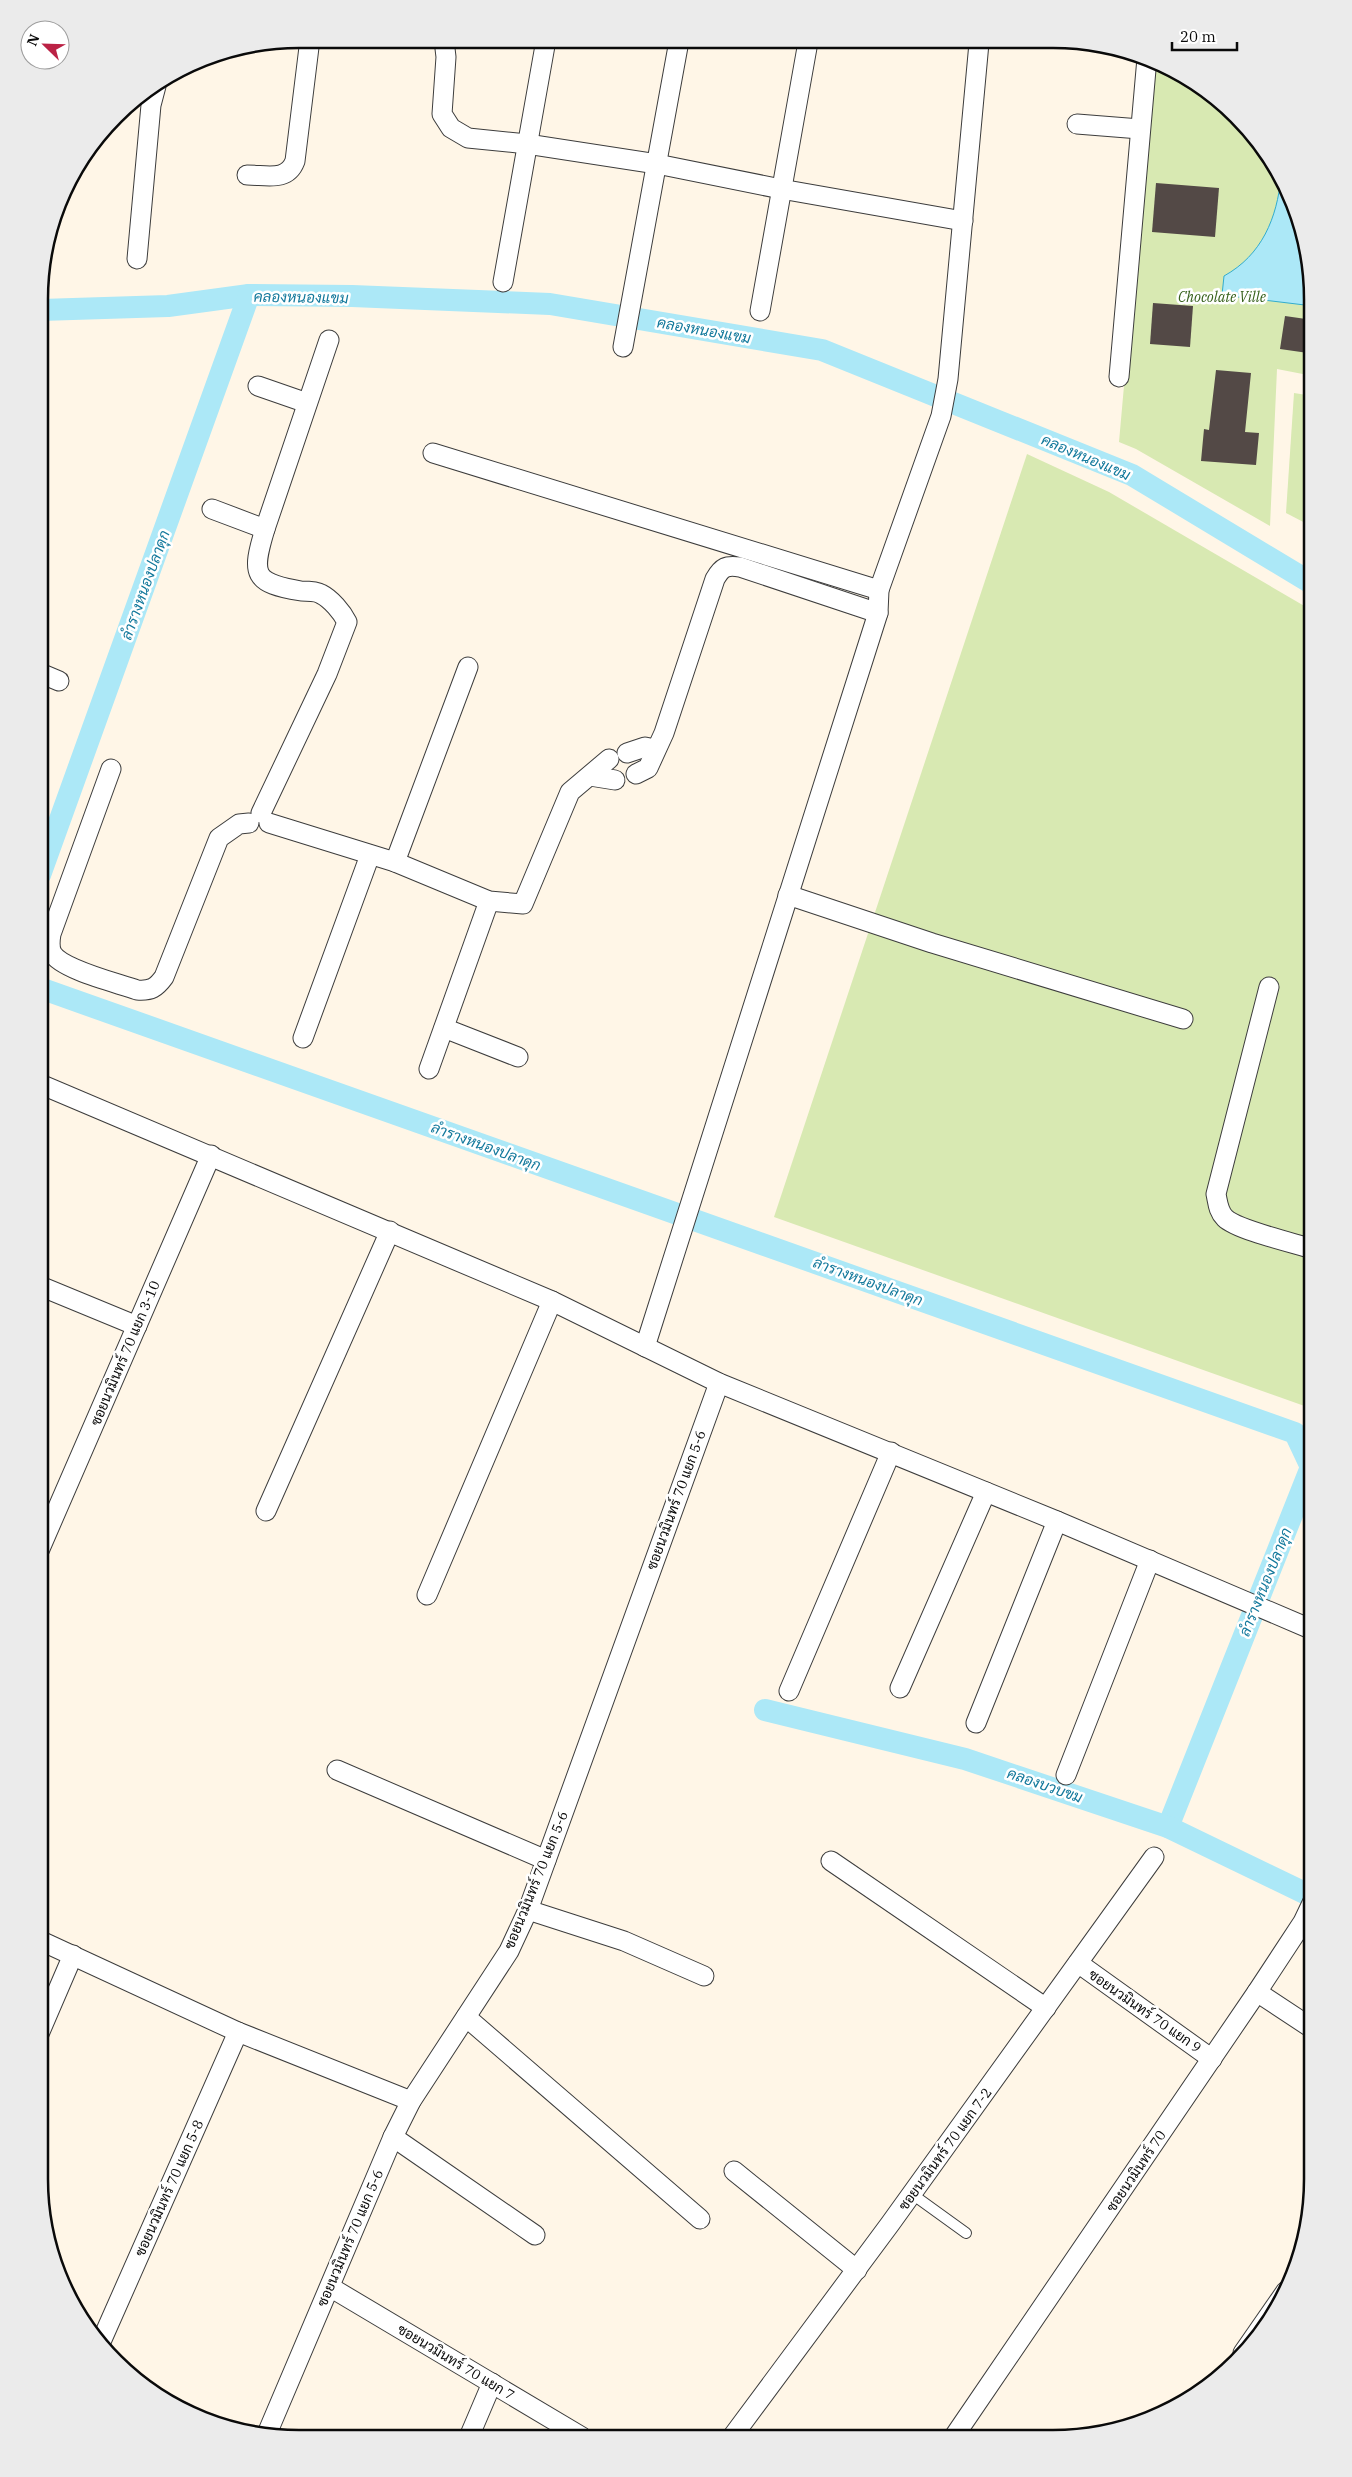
<svg xmlns="http://www.w3.org/2000/svg" width="1352" height="2477" font-family="'IBM Plex Serif',Sarabun,serif">
<style>
.green{fill:#d8e9b2}
.water{fill:#ace8f7;stroke:#32acce}
.lines{fill:none;stroke-linecap:round;stroke-linejoin:round}
.canal{stroke:#ace8f7;stroke-width:22}
.building{fill:#534946}
.service-casing{stroke:#3d3d3d;stroke-width:12}
.minor-casing{stroke:#3d3d3d;stroke-width:21}
.service{stroke:#fff;stroke-width:10}
.minor{stroke:#fff;stroke-width:19}
.labels{text-anchor:middle;dominant-baseline:central;stroke-width:5;stroke-linejoin:round;paint-order:stroke}
.park-label{font-size:14px;font-style:italic;fill:#36611b;stroke:#fff}
.street-label{font-size:14px;fill:#0a0a0a;stroke:#fff}
.water-label{font-size:15px;font-style:italic;fill:#13799c;stroke:#fff}
.rim{fill:none;stroke:#0a0a0a;stroke-width:2.5}
</style>
<rect width="100%" height="100%" fill="#fff6e7"/>
<g class="green">
<polygon points="1153,60 1168,65 1224,103 1269,154 1299,215 1313,299 1313,376 1277,369 1270,526 1136,449 1119,442"/>
<polygon points="1294,393 1313,396 1313,527 1286,513"/>
<polygon points="1027,454 1109,492 1313,611 1313,1409 774,1217"/>
</g>
<path class="water" d="M1281 177 1299 215 1313 306 1222 295 1224 276C1262 255 1277 218 1281 177Z"/>
<g class="lines">
<g class="canal">
<polyline points="41,310 168,306 249,295 352,296 550,304 822,350 1132,475 1313,584"/>
<polyline points="40,875 249,295"/>
<polyline points="40,988 1295,1433 1311,1467 1168,1827"/>
<polyline points="765,1710 965,1759 1168,1827 1313,1897"/>
</g>
</g>
<g class="building">
<polygon points="1156,183 1219,188 1215,237 1152,232"/>
<polygon points="1153,303 1193,306 1190,347 1150,344"/>
<polygon points="1285,316 1313,320 1308,353 1280,349"/>
<polygon points="1216,370 1251,373 1245,432 1259,433 1256,465 1201,461 1204,429 1209,430"/>
</g>
<g class="lines">
<defs>
<polyline id="service" points="912,2194 966,2233"/>
<g id="minor">
<polyline points="444,40 446,57 442,114 451,128 468,138 527,144 657,164 781,189 963,221"/>
<polyline points="1077,124 1140,129"/>
<path d="M247 175C267 175 287 182 295 161L310 39"/>
<polyline points="137,259 151,105 156,86"/>
<polyline points="503,282 546,40"/>
<polyline points="760,311 808,42"/>
<polyline points="623,347 679,41"/>
<polyline points="1119,377 1147,58"/>
<polyline points="258,386 307,403"/>
<polyline points="433,453 879,590"/>
<polyline points="212,509 265,529"/>
<polyline points="40,673 59,681"/>
<polyline points="627,753 645,747 655,749"/>
<path d="M111 769 51 934C50 940 49 947 52 953 62 970 118 983 137 990 151 991 156 988 164 977L219 838 239 824 249 823"/>
<path d="M636 774 648 768 664 733 715 579C722 567 726 565 740 567L878 613"/>
<polyline points="590,776 615,780"/>
<path d="M261 813 327 674 347 622C342 612 331 599 321 594 316 591 307 591 301 591 253 583 251 575 265 529L329 340"/>
<polyline points="269,823 395,862 489,901 523,904 570,792 609,759"/>
<polyline points="395,862 468,667"/>
<polyline points="788,895 932,943 1183,1019"/>
<path d="M1269 987 1216 1194C1218 1203 1218 1211 1225 1218 1237 1230 1294 1243 1313 1249"/>
<polyline points="444,1028 518,1057"/>
<polyline points="303,1038 370,855"/>
<polyline points="429,1069 489,901"/>
<polyline points="40,1084 552,1301 719,1383 1057,1521 1313,1630"/>
<polyline points="40,1286 137,1326"/>
<polyline points="645,1347 878,613 879,590 941,416 948,379 979,43"/>
<polyline points="266,1511 390,1231"/>
<polyline points="39,1551 211,1155"/>
<polyline points="427,1595 552,1301"/>
<polyline points="900,1688 986,1492"/>
<polyline points="789,1691 891,1452"/>
<polyline points="976,1723 1057,1521"/>
<polyline points="337,1770 546,1860"/>
<polyline points="1066,1775 1150,1560"/>
<polyline points="831,1861 1046,2008"/>
<polyline points="528,1910 624,1941 704,1976"/>
<polyline points="39,1940 238,2032 411,2101"/>
<polyline points="1078,1963 1212,2059"/>
<polyline points="1257,1992 1313,2029"/>
<polyline points="466,2017 700,2219"/>
<polyline points="39,2034 73,1955"/>
<polyline points="393,2137 535,2235"/>
<polyline points="734,2171 857,2270"/>
<polyline points="330,2287 582,2437"/>
<polyline points="100,2344 238,2032"/>
<polyline points="1243,2353 1286,2291"/>
<polyline points="266,2436 393,2137 411,2101 509,1951 528,1910 719,1383"/>
<polyline points="469,2437 492,2383"/>
<polyline points="732,2437 890,2224 1154,1857"/>
<polyline points="953,2438 1257,1992 1303,1922 1313,1901"/>
</g>
</defs>
<use href="#service" class="service-casing"/>
<use href="#minor" class="minor-casing"/>
<use href="#service" class="service"/>
<use href="#minor" class="minor"/>
</g>
<g class="labels">
<g class="park-label">
<text x="1222" y="297">Chocolate Ville</text>
</g>
<g class="street-label">
<text transform="translate(125 1353) rotate(-67)">ซอยนวมินทร์ 70 แยก 3-10</text>
<text transform="translate(676 1500) rotate(-70)">ซอยนวมินทร์ 70 แยก 5-6</text>
<text transform="translate(536 1880) rotate(-68)">ซอยนวมินทร์ 70 แยก 5-6</text>
<text transform="translate(1145 2011) rotate(35)">ซอยนวมินทร์ 70 แยก 9</text>
<text transform="translate(945 2149) rotate(-54)">ซอยนวมินทร์ 70 แยก 7-2</text>
<text transform="translate(1136 2171) rotate(-56)">ซอยนวมินทร์ 70</text>
<text transform="translate(169 2188) rotate(-66)">ซอยนวมินทร์ 70 แยก 5-8</text>
<text transform="translate(350 2238) rotate(-67)">ซอยนวมินทร์ 70 แยก 5-6</text>
<text transform="translate(456 2362) rotate(31)">ซอยนวมินทร์ 70 แยก 7</text>
</g>
<g class="water-label">
<text transform="translate(301 297) rotate(1)">คลองหนองแขม</text>
<text transform="translate(704 330) rotate(10)">คลองหนองแขม</text>
<text transform="translate(1086 457) rotate(23)">คลองหนองแขม</text>
<text transform="translate(145 585) rotate(-70)">ลำรางหนองปลาดุก</text>
<text transform="translate(486 1146) rotate(20)">ลำรางหนองปลาดุก</text>
<text transform="translate(868 1281) rotate(20)">ลำรางหนองปลาดุก</text>
<text transform="translate(1265 1582) rotate(-68)">ลำรางหนองปลาดุก</text>
<text transform="translate(1045 1785) rotate(19)">คลองบวบขม</text>
</g>
</g>
<path d="M0 0H1352V2477H0ZM299 48H1053A251 251 0 0 1 1304 299V2179A251 251 0 0 1 1053 2430H299A251 251 0 0 1 48 2179V299A251 251 0 0 1 299 48Z" fill="#ebebeb" fill-rule="evenodd"/>
<path class="rim" d="M299 48H1053A251 251 0 0 1 1304 299V2179A251 251 0 0 1 1053 2430H299A251 251 0 0 1 48 2179V299A251 251 0 0 1 299 48Z"/>
<g transform="translate(45 45) rotate(293)"><circle r="24" fill="#ffffff" stroke="#9d9d9d"/>
<path d="M0-4L9 19L0 12L-9 19Z" fill="#bb2245"/>
<text y="-8" font-size="14" font-weight="bold" text-anchor="middle" fill="#0a0a0a">N</text>
</g>
<path d="M1172 42v8h65v-8" fill="none" stroke="#0a0a0a" stroke-width="2.5"/>
<text x="1180" y="42" font-size="15" fill="#0a0a0a" stroke="#ffffff" stroke-width="4" paint-order="stroke">20 m</text>
</svg>
